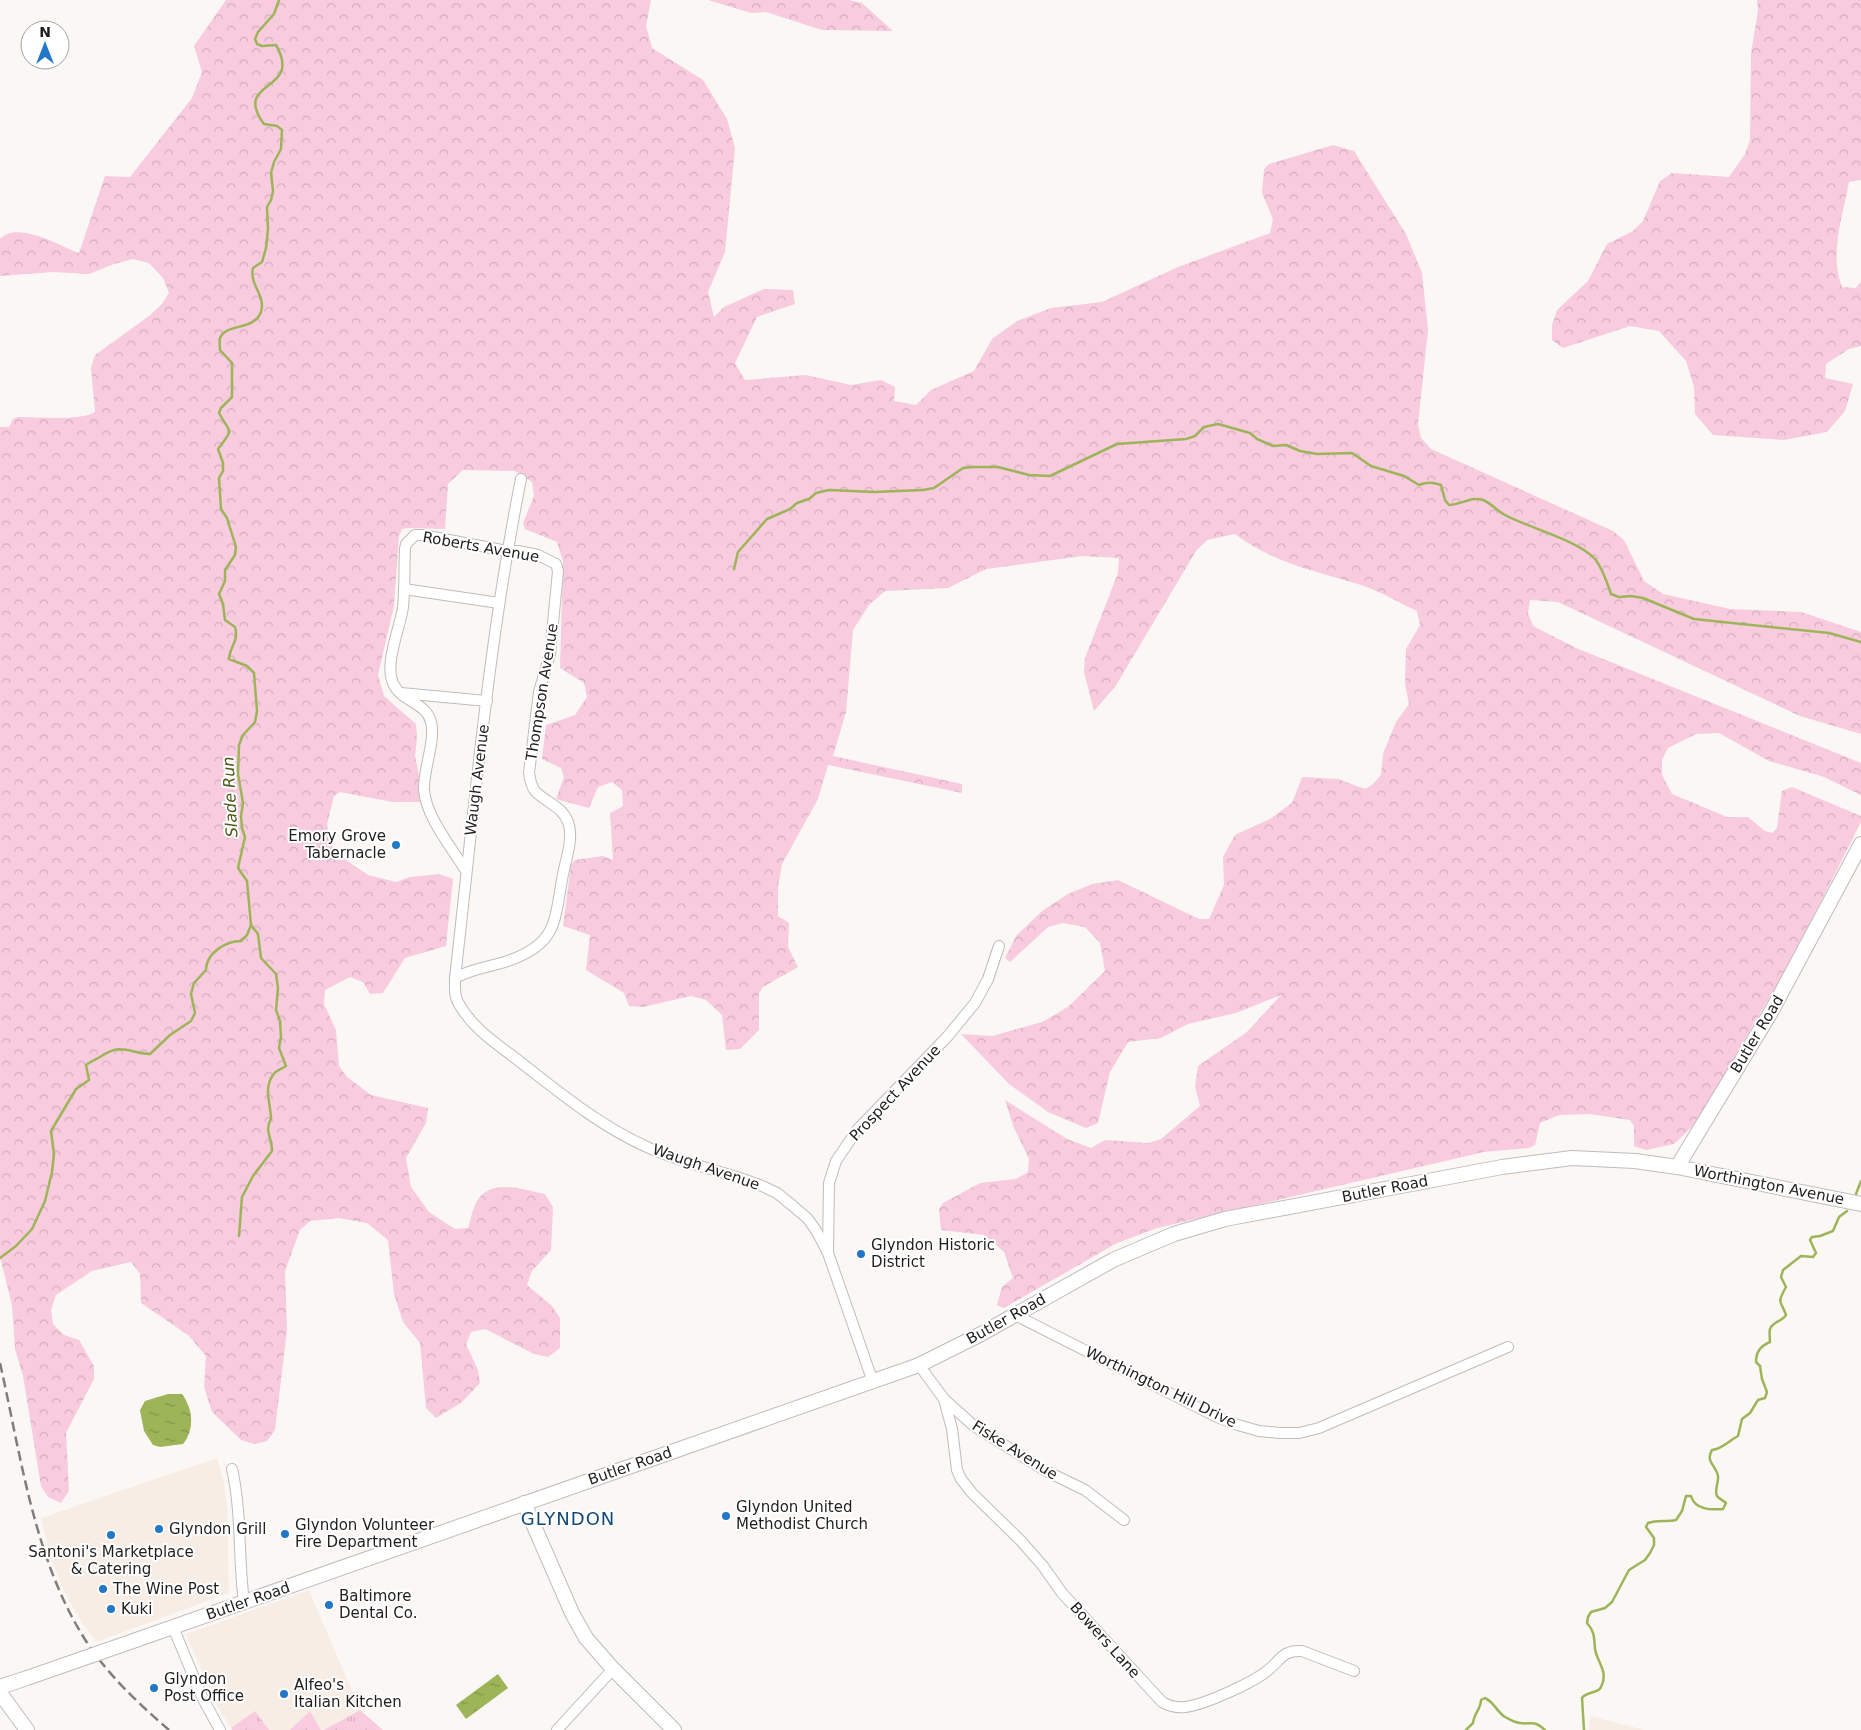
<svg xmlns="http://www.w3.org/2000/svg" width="1861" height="1730" font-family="'DejaVu Sans',sans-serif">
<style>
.built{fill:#f8ede5}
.grass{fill:url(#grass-tufts)}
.forest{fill:url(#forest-crowns)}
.water{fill:url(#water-ripples)}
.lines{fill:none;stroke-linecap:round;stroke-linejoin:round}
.stream{stroke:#9db558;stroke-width:2.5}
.street-casing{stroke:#c0bcb9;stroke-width:12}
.secondary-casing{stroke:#c0bcb9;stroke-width:16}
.street{stroke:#fff;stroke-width:10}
.secondary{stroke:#fff;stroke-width:14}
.rail{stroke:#807d7b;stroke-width:2.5;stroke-dasharray:10 5;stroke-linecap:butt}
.secondary-bridge-casing{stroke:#c0bcb9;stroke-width:16;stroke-linecap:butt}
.secondary-bridge{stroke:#fff;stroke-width:14}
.poi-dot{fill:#2278c6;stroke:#fff;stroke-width:2}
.labels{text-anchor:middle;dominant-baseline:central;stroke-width:4;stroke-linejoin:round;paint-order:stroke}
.street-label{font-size:15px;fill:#201e1d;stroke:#fff}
.poi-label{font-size:15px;fill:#201e1d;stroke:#fff;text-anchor:start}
.water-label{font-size:16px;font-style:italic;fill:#4b5a17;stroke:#fff}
.quarter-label{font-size:18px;letter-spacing:1px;fill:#114879;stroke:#fff}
</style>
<defs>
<pattern id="grass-tufts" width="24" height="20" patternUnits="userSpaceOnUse" patternTransform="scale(1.25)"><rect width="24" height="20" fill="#f8cbdf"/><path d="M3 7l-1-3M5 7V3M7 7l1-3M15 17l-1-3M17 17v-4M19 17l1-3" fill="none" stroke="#d4aebf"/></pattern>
<pattern id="forest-crowns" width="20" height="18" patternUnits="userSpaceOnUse" patternTransform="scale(1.25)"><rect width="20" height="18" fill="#f8cbdf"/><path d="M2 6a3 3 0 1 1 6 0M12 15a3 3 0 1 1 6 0" fill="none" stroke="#d4aebf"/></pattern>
<pattern id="water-ripples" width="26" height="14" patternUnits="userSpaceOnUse" patternTransform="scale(1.25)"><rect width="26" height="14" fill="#9db558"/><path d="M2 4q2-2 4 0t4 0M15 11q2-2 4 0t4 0" fill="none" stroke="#809348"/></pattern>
</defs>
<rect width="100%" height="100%" fill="#fbf7f5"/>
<g class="built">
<polygon points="217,1458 224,1483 227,1505 229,1593 96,1642 82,1623 64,1591 52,1561 41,1518"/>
<polygon points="309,1590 360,1710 324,1730 321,1730 310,1711 290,1730 269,1730 255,1712 231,1728 216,1704 186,1634"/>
<polygon points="1590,1716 1645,1730 1589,1730"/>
</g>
<g class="grass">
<polygon points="360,1710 383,1730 324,1730"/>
<polygon points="255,1711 269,1730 232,1730 231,1728"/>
<polygon points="310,1711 321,1730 290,1730"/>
</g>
<g class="forest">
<path d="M226 0H651L646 26 652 48 703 80 727 119 735 148 725 252 708 292 714 317 724 307 764 289 793 290 795 304 757 317 735 363 745 380 806 375 851 385 881 380 895 387 894 401 916 405 931 390 974 371 992 339 1017 321 1051 308 1102 302 1178 267 1270 233 1273 219 1262 193 1264 169 1269 164 1333 145 1354 151 1406 234 1422 273 1428 330 1418 424 1421 438 1431 449 1613 531 1624 540 1644 581 1663 594 1730 609 1801 612 1861 632V734L1800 716 1558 602 1530 600 1528 613 1533 626 1576 648 1861 763V795L1824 777 1769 761 1719 733 1696 734 1668 748 1662 760V775L1672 794 1727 817H1748L1765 831 1772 833 1777 828 1782 791 1792 787 1861 816V822L1791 961 1695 1124 1674 1144 1646 1150 1634 1146V1126L1630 1120 1589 1114 1559 1115 1540 1123 1535 1145 1529 1148 1484 1152 1157 1228 1117 1243 1004 1308 997 1305 1002 1287 1013 1278 1004 1252 984 1235 941 1230 939 1209 943 1203 980 1183 1016 1179 1028 1172 1029 1159 1014 1128 1005 1100 1067 1139 1091 1148 1105 1140 1148 1143 1161 1139 1200 1106 1195 1086 1198 1066 1247 1032 1281 995 1236 1013 1188 1024 1161 1038 1128 1042 1110 1072 1098 1123 1086 1128 1048 1112 1009 1084 961 1034 992 1036 1042 1022 1068 1007 1105 971 1100 943 1085 927 1063 923 1048 927 1010 962 1005 958 1016 936 1042 911 1068 894 1092 884 1118 880 1199 919H1209L1224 885 1223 857 1235 835 1270 819 1292 803 1302 777 1338 779 1365 789 1372 785 1381 775 1383 754 1396 722 1409 704 1405 684 1406 649 1420 625 1417 611C1399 603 1380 591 1361 585 1316 571 1273 563 1235 534L1207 540 1196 551 1115 687 1094 711 1084 672 1085 658 1118 573 1119 558 1082 556 986 569 948 588 885 591 869 605 853 630 846 712 833 756 962 784V793L828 765 818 799 782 864 778 887V916L789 923 788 947 798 967 763 987 759 993V1030L740 1049 726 1050 722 1015 706 1000 691 996 643 1007 629 1006 624 993 586 970 590 935 563 926 571 865 575 860 603 856 613 860 610 813 623 806 622 790 612 782 598 787 589 808 556 799 564 777 561 768 542 759 546 725 575 715 587 697 584 683 560 668 563 561 557 542 525 529 523 523 534 496 532 482 515 471 463 470 448 484 445 529 408 528 402 529 399 536 394 606 378 675 384 696 416 724 417 738 415 756 420 780V802H392L340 792 334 796 327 824 334 852 368 875 396 882 410 877 439 874 453 879 446 946 405 958 383 993 370 994 363 982 350 977 325 990 324 1004 336 1030 339 1066 347 1077 371 1095 428 1108 426 1123 406 1158 411 1187 429 1212 455 1229 468 1228C471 1220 472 1209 477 1201 491 1177 524 1190 545 1194L553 1207 551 1250 532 1271 527 1285 552 1306 560 1318V1348L548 1357 534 1354 485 1329 471 1332 466 1344 478 1370 480 1383 461 1403 436 1418 426 1408 420 1343 403 1322 394 1294 388 1240 367 1223 339 1218 310 1221 300 1230 285 1271 287 1330 275 1430 267 1441 254 1444 241 1440 212 1412 204 1387 206 1356 188 1335 141 1303 140 1274 131 1262 92 1271 56 1295 51 1310 53 1324 64 1335 79 1340 94 1366V1379L66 1433 69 1491 61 1503 48 1497 41 1486 23 1376 15 1349 12 1305 0 1257V427H9L13 419 17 417C36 417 81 421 95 412L91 368 95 355 149 316 162 304 169 293 163 278 149 263 133 259 114 264 89 274 53 272 0 276V239C18 220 60 246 79 253L105 176 130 177 192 98 202 72 194 46Z"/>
<polygon points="708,0 849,0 862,3 893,31 822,30 766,12 751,13"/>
<path d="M1757 0H1861V180L1849 182C1843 215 1829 254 1842 287L1856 288 1861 281V346L1849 349 1826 364 1825 378 1853 384 1845 411 1827 432 1784 440 1713 435 1695 414 1694 387 1686 361 1659 331 1630 326 1563 348 1552 340V325L1557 310 1588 281 1607 244 1633 231 1643 221 1660 181 1672 173 1729 177 1745 154 1750 140 1751 53 1758 11Z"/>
</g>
<g class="water">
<path d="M168 1394H182C193 1409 195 1429 183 1444L160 1447 153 1445 144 1431 140 1410 145 1401Z"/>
<polygon points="498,1674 508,1688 466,1719 456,1705"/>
</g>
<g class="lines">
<g class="stream">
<path d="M734 569 738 552 767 519 790 509 797 503 809 499 816 493 829 490 874 492 923 490 934 488 963 468 973 467H998L1029 475 1050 476 1117 444 1186 439 1195 436 1204 427 1218 424 1250 433 1257 439 1273 446 1286 445 1300 451 1317 454 1352 453 1371 466 1404 476 1419 485C1427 482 1432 482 1441 485L1445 500 1449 505C1461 505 1471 496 1483 500 1491 503 1497 511 1505 515 1529 528 1578 540 1595 559 1603 569 1607 582 1611 594L1619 597 1631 596 1643 598 1694 619 1829 633 1861 642"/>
<polyline points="1856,1194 1861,1181"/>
<path d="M239 1236 242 1197 253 1176 272 1151C272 1138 264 1130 271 1119 271 1104 263 1089 273 1075 275 1071 282 1069 286 1066L279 1048 281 1037 280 1021 276 1010 278 988 276 974 261 958 258 934 251 925"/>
<path d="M0 1258 16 1246 32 1229 45 1201 52 1172 54 1154 51 1131 76 1089 89 1080 86 1065C91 1061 95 1060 100 1057 122 1042 128 1053 150 1054L170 1035 191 1021 195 1013 191 994 194 983 206 970C206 953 226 941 241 941L247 935 251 925 247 881 238 868 245 837 242 828 241 816 243 803 238 774 239 745 243 735 255 722 257 711 254 673 247 666 229 659C230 645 239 642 235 627L225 620 223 604 219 594 225 581V570L235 555 236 547 227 518 221 509 219 478 223 471V463L218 449C235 427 230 434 219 413L221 408 232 397V363L220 350C220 347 219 341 220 338 226 323 254 331 261 312 266 295 249 285 253 268L262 262 266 248 268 229 267 207 271 200 273 191 271 173 274 162 281 149 282 130 277 126 264 124C231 79 304 93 276 45L262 46 257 44 255 39 258 32 274 14 279 0"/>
<path d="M1466 1730 1473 1723C1474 1713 1481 1709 1481 1700L1485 1698C1494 1702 1497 1712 1505 1717 1509 1719 1515 1723 1520 1723 1532 1725 1533 1719 1545 1730"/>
<path d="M1584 1730 1582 1698C1587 1691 1598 1694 1601 1687 1609 1672 1597 1662 1595 1649 1594 1638 1595 1632 1587 1623L1588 1617 1591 1612 1605 1608 1612 1602 1629 1570 1645 1560 1650 1553 1654 1545V1538L1646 1527 1648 1523C1657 1520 1666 1522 1676 1520L1682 1511 1686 1496H1691C1695 1510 1711 1510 1723 1509L1726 1503C1723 1500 1719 1499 1717 1496 1714 1490 1719 1482 1718 1476 1716 1465 1705 1462 1712 1450 1723 1449 1728 1441 1738 1436L1742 1419 1750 1413 1758 1400 1765 1398 1767 1392 1762 1379 1760 1366 1756 1362C1756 1351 1761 1346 1770 1342 1770 1339 1769 1332 1770 1329 1772 1322 1783 1321 1786 1315 1781 1300 1776 1305 1786 1287L1781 1277 1783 1270 1801 1256 1813 1257 1816 1253 1810 1240 1812 1237 1820 1236 1833 1231 1839 1217 1847 1211"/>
</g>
<defs>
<g id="street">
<path d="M521 479C488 644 474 812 455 978 455 987 454 997 459 1004 473 1029 497 1044 519 1061 560 1093 600 1126 647 1147 684 1164 724 1171 762 1186L777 1193 793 1206 808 1219 817 1232 828 1253 873 1382"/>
<polyline points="404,589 499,603"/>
<polyline points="401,693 487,701"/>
<path d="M455 978C471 969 488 967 505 962 558 944 554 923 563 874 566 859 574 837 568 822 562 806 545 802 535 791 531 786 530 780 529 773L539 692 550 654 558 571 556 564 538 555 518 551H507L423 535H415L406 544 405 549C404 569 405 588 403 607 400 629 383 665 394 685 402 702 426 702 431 722 436 740 423 770 424 790 426 817 452 848 466 871"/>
<polyline points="828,1252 829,1183 836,1161 857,1130 947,1037 975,1003 988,979 999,946"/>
<polyline points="1015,1315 1217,1417 1238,1425 1259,1431 1280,1433 1299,1433 1319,1428 1508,1347"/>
<polyline points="919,1365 944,1399 974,1426 1046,1471 1085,1490 1124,1520"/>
<path d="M944 1399 952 1429 957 1470 961 1479 972 1493 1021 1541 1043 1566 1062 1593 1162 1702C1169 1706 1177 1708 1185 1707 1204 1705 1252 1683 1267 1671 1281 1660 1282 1650 1302 1651L1354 1671"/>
<path d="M232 1469C242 1513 238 1558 244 1602"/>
<polyline points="173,1627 202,1697 220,1730"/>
<polyline points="557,1730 613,1669"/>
</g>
<g id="secondary">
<polyline points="1677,1167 1771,1012 1861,844"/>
<polyline points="524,1503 572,1613 586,1638 613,1669 674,1730"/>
<polyline points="136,1640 919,1365 981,1334 1113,1260 1174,1234 1225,1219 1502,1167 1572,1158 1635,1161 1677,1167 1861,1204"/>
<polyline points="0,1687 27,1678"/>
<polyline points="0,1693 27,1730"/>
</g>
</defs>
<use href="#street" class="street-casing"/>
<use href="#secondary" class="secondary-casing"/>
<use href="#street" class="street"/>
<use href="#secondary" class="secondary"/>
<path class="rail" d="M0 1363C21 1456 34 1560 86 1641 108 1675 139 1704 169 1730"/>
<defs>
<polyline id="secondary-bridge" points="27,1678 136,1640"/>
</defs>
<use href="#secondary-bridge" class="secondary-bridge-casing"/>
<use href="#secondary-bridge" class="secondary-bridge"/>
</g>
<g class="poi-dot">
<circle cx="396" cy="845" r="5"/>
<circle cx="861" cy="1254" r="5"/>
<circle cx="726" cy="1516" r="5"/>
<circle cx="159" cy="1529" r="5"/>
<circle cx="285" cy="1534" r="5"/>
<circle cx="111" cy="1535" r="5"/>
<circle cx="103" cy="1589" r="5"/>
<circle cx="329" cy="1605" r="5"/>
<circle cx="111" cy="1609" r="5"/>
<circle cx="154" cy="1688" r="5"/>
<circle cx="284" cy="1694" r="5"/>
</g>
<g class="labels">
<g class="street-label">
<text transform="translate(481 547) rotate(10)">Roberts Avenue</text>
<text transform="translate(542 692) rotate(-81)">Thompson Avenue</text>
<text transform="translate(477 780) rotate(-83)">Waugh Avenue</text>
<text transform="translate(1757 1034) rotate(-59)">Butler Road</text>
<text transform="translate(895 1093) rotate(-47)">Prospect Avenue</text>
<text transform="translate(706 1167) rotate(19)">Waugh Avenue</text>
<text transform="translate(1769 1185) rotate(11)">Worthington Avenue</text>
<text transform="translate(1385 1189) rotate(-11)">Butler Road</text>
<text transform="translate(1006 1319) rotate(-29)">Butler Road</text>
<text transform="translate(1161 1387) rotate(26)">Worthington Hill Drive</text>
<text transform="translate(1015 1450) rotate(32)">Fiske Avenue</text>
<text transform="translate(630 1466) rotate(-19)">Butler Road</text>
<text transform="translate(248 1601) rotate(-19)">Butler Road</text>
<text transform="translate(1105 1640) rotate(48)">Bowers Lane</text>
</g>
<g class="poi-label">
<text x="386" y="836" text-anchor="end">Emory Grove<tspan x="386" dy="17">Tabernacle</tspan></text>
<text x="871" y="1245">Glyndon Historic<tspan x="871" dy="17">District</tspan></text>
<text x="736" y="1507">Glyndon United<tspan x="736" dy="17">Methodist Church</tspan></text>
<text x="295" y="1525">Glyndon Volunteer<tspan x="295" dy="17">Fire Department</tspan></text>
<text x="169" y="1529">Glyndon Grill</text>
<text x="111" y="1552" text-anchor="middle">Santoni's Marketplace<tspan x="111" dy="17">&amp; Catering</tspan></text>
<text x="113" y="1589">The Wine Post</text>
<text x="339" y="1596">Baltimore<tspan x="339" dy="17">Dental Co.</tspan></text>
<text x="121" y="1609">Kuki</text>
<text x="164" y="1679">Glyndon<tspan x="164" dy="17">Post Office</tspan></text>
<text x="294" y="1685">Alfeo's<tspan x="294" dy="17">Italian Kitchen</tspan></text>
</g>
<g class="water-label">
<text transform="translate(230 797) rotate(-93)">Slade Run</text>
</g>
<g class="quarter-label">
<text x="568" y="1518">GLYNDON</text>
</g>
</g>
<g transform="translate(45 45)"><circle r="24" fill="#ffffff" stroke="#a6a5a5"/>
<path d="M0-4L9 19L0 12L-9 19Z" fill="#2278c6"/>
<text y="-8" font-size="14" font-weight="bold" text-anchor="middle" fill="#201e1d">N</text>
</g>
</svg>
